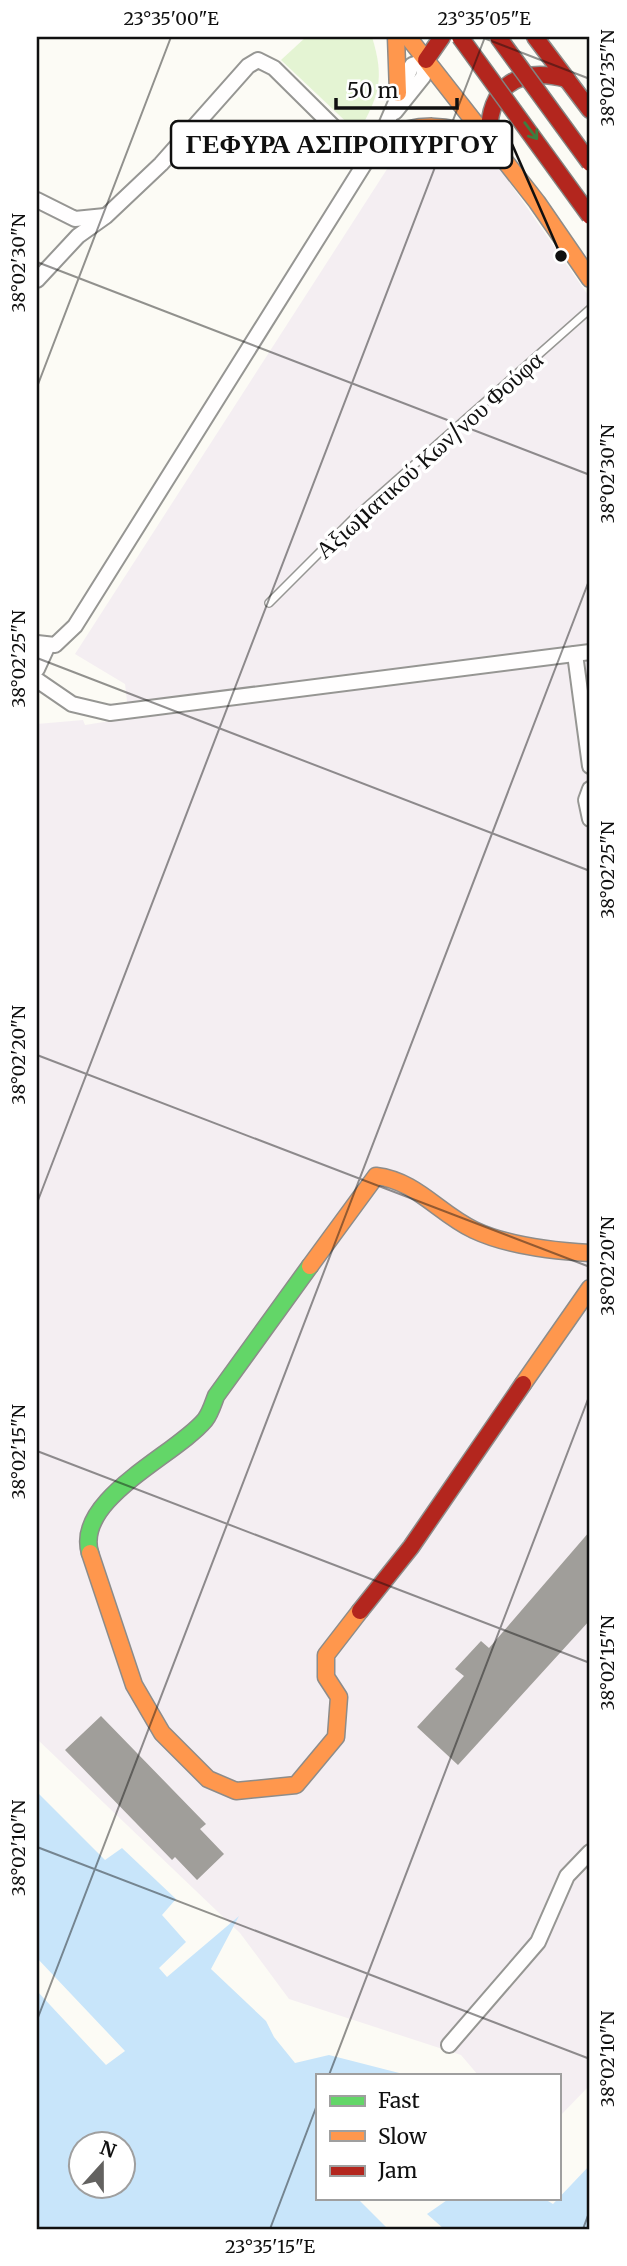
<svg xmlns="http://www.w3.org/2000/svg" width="627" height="2266" font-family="Merriweather,serif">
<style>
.industrial{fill:#f4eef2}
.green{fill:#e4f4d3}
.water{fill:#c8e5fa;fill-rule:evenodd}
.building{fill:#a09e9a}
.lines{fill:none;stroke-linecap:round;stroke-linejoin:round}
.lane-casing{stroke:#969693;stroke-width:10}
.street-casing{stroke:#969693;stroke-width:18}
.fast-casing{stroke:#8d8c8a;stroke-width:19}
.slow-casing{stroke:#8d8c8a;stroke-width:19}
.jam-casing{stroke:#8d8c8a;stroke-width:19}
.lane{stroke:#fffefe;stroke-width:7}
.street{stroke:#fffefe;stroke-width:14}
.fast{stroke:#63d668;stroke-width:16}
.slow{stroke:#ff974d;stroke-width:16}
.jam{stroke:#b3261e;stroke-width:16}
.jam-bridge-casing{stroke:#848380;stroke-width:19;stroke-linecap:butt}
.jam-bridge{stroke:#b3261e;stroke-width:16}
.oneway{stroke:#3e7d40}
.ticks{fill:none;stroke:#101010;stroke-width:2;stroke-opacity:0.45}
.labels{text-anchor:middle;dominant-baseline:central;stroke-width:7;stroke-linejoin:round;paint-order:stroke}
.street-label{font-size:24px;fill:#101010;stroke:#fff}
.leader{fill:none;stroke:#101010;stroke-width:2.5}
.callout-dot{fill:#101010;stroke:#fff;stroke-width:2.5}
.callout{fill:#fff;stroke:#101010;stroke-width:2.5}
.callout-label{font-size:26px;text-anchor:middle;font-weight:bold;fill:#101010}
.neatline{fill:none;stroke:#101010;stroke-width:2.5}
.ticks-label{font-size:18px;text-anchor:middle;fill:#101010}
</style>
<rect width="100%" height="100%" fill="#fcfbf5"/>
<polygon class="industrial" points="429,139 456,141 480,151 503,173 590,298 590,2085 559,2117 559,2075 478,2075 461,2055 289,1999 240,1933 37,1739 37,724 83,720 85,725 129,718 125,684 75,654 389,166 404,150"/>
<path class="green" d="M306 37H372C385 79 379 96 358 133L281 60Z"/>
<g class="water">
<path d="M37 1792 105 1860 122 1848 176 1899 162 1915 186 1942 159 1968 167 1977 239 1916 211 1969 266 2021 274 2037 295 2063 329 2055 407 2075H317V2198H357L388 2229H37V1991L106 2065 125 2051 37 1958ZM80 2144H122V2186H80Z"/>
<polygon points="590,2165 590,2229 444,2229 427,2214 450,2198 543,2198 553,2204"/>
</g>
<g class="building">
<polygon points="590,1531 590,1620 458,1765 417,1727 464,1676 455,1669 481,1641 489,1648"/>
<polygon points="101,1716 206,1824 200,1829 224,1854 197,1880 175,1857 172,1860 65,1750"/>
</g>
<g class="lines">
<defs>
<polyline id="lane" points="269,603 355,517 590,309"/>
<g id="street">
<polyline points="395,112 423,77 426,60"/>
<polyline points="37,200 75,219 105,216"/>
<polyline points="37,280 78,236 106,216 161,164 248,66 258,60 274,68 367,160"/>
<polyline points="37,643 55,645 75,626 380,139 412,65 426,60"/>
<polyline points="575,654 590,766"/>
<polyline points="37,669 48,645"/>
<polyline points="37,680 72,704 110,713 590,652"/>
<polyline points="590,789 586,800 590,819"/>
<polyline points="449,2045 538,1942 567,1876 590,1852"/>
</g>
<path id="fast" d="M90 1553C74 1499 176 1455 205 1420 210 1414 213 1404 216 1396L310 1266"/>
<g id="slow">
<polyline points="396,37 398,93"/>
<polyline points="408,37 537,202 590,279"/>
<path d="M380 139C417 122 448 123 485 139"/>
<path d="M310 1266 376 1176C417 1181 438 1213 474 1230 508 1246 552 1251 590 1253"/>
<polyline points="523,1384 590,1288"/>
<polyline points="90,1553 134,1685 162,1733 208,1779 236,1791 296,1785 336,1737 339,1697 326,1677 326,1655 360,1611"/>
</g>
<g id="jam">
<polyline points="535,37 590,110"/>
<polyline points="426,60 442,37"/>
<path d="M489 141C487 88 516 65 567 79"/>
<polyline points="360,1611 411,1547 523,1384"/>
</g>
</defs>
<use href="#lane" class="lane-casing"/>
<use href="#street" class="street-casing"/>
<use href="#fast" class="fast-casing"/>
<use href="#slow" class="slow-casing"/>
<use href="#jam" class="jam-casing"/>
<use href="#lane" class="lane"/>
<use href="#street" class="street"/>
<use href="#fast" class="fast"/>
<use href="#slow" class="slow"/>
<use href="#jam" class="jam"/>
<defs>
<g id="jam-bridge">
<polyline points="460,37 590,216"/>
<polyline points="498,37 590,163"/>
</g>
</defs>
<use href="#jam-bridge" class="jam-bridge-casing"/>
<use href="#jam-bridge" class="jam-bridge"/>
</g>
<defs><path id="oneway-shaft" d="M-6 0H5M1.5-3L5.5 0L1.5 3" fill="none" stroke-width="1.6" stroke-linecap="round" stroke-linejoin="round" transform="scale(1.75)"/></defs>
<use class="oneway" href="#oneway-shaft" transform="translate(531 131) rotate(53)"/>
<path class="ticks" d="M481 37 590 79M37 262 590 475M37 387 171 37M37 658 590 871M37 1055 590 1267M37 1203 485 37M37 1451 590 1663M37 1847 590 2059M37 2020 590 578M329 2075 590 1394M270 2229 317 2105M583 2229 590 2210"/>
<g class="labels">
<g class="street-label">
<text transform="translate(429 455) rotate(-42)">Αξιωματικού Κων/νου Φούφα</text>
</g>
</g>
<path class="leader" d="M561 256L512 144"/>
<circle class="callout-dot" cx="561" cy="256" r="7"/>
<rect class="callout" x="171" y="121" width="341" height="47" rx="7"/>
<g class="callout-label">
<text x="342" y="153">ΓΕΦΥΡΑ ΑΣΠΡΟΠΥΡΓΟΥ</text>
</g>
<rect width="627" height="2266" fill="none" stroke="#ffffff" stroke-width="77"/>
<rect x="316" y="2074" width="245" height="126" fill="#ffffff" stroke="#9f9f9f" stroke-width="2"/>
<rect x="330" y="2096" width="35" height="10" fill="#63d668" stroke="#9f9f9f" stroke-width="2"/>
<text x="378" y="2108" font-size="21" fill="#101010">Fast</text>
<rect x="330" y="2131" width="35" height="10" fill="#ff974d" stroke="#9f9f9f" stroke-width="2"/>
<text x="378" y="2144" font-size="21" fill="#101010">Slow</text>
<rect x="330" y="2166" width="35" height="10" fill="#b3261e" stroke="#9f9f9f" stroke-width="2"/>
<text x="378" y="2178" font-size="21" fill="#101010">Jam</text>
<g transform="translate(102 2165) rotate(21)"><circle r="33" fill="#ffffff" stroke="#9f9f9f" stroke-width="2"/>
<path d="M0-5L12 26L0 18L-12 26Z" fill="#636260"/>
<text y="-10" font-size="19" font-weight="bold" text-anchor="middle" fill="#101010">N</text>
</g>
<path d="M336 98v10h121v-10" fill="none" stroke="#101010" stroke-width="3.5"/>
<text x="347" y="98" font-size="21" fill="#101010" stroke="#ffffff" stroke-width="5" paint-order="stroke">50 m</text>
<rect x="38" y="38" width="550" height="2190" class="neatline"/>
<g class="ticks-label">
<text x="171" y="25">23°35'00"E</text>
<text x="484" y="25">23°35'05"E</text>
<text transform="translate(608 78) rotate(-90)" y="6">38°02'35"N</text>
<text transform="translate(19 263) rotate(-90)" y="6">38°02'30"N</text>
<text transform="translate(608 474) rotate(-90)" y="6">38°02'30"N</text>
<text transform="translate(19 659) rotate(-90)" y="6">38°02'25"N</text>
<text transform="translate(608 870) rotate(-90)" y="6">38°02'25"N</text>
<text transform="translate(19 1055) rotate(-90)" y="6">38°02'20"N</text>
<text transform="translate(608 1266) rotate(-90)" y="6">38°02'20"N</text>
<text transform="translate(19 1452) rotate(-90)" y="6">38°02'15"N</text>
<text transform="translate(608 1663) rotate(-90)" y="6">38°02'15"N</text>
<text transform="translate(19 1848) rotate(-90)" y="6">38°02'10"N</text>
<text transform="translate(608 2059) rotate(-90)" y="6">38°02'10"N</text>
<text x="270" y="2253">23°35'15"E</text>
</g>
</svg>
